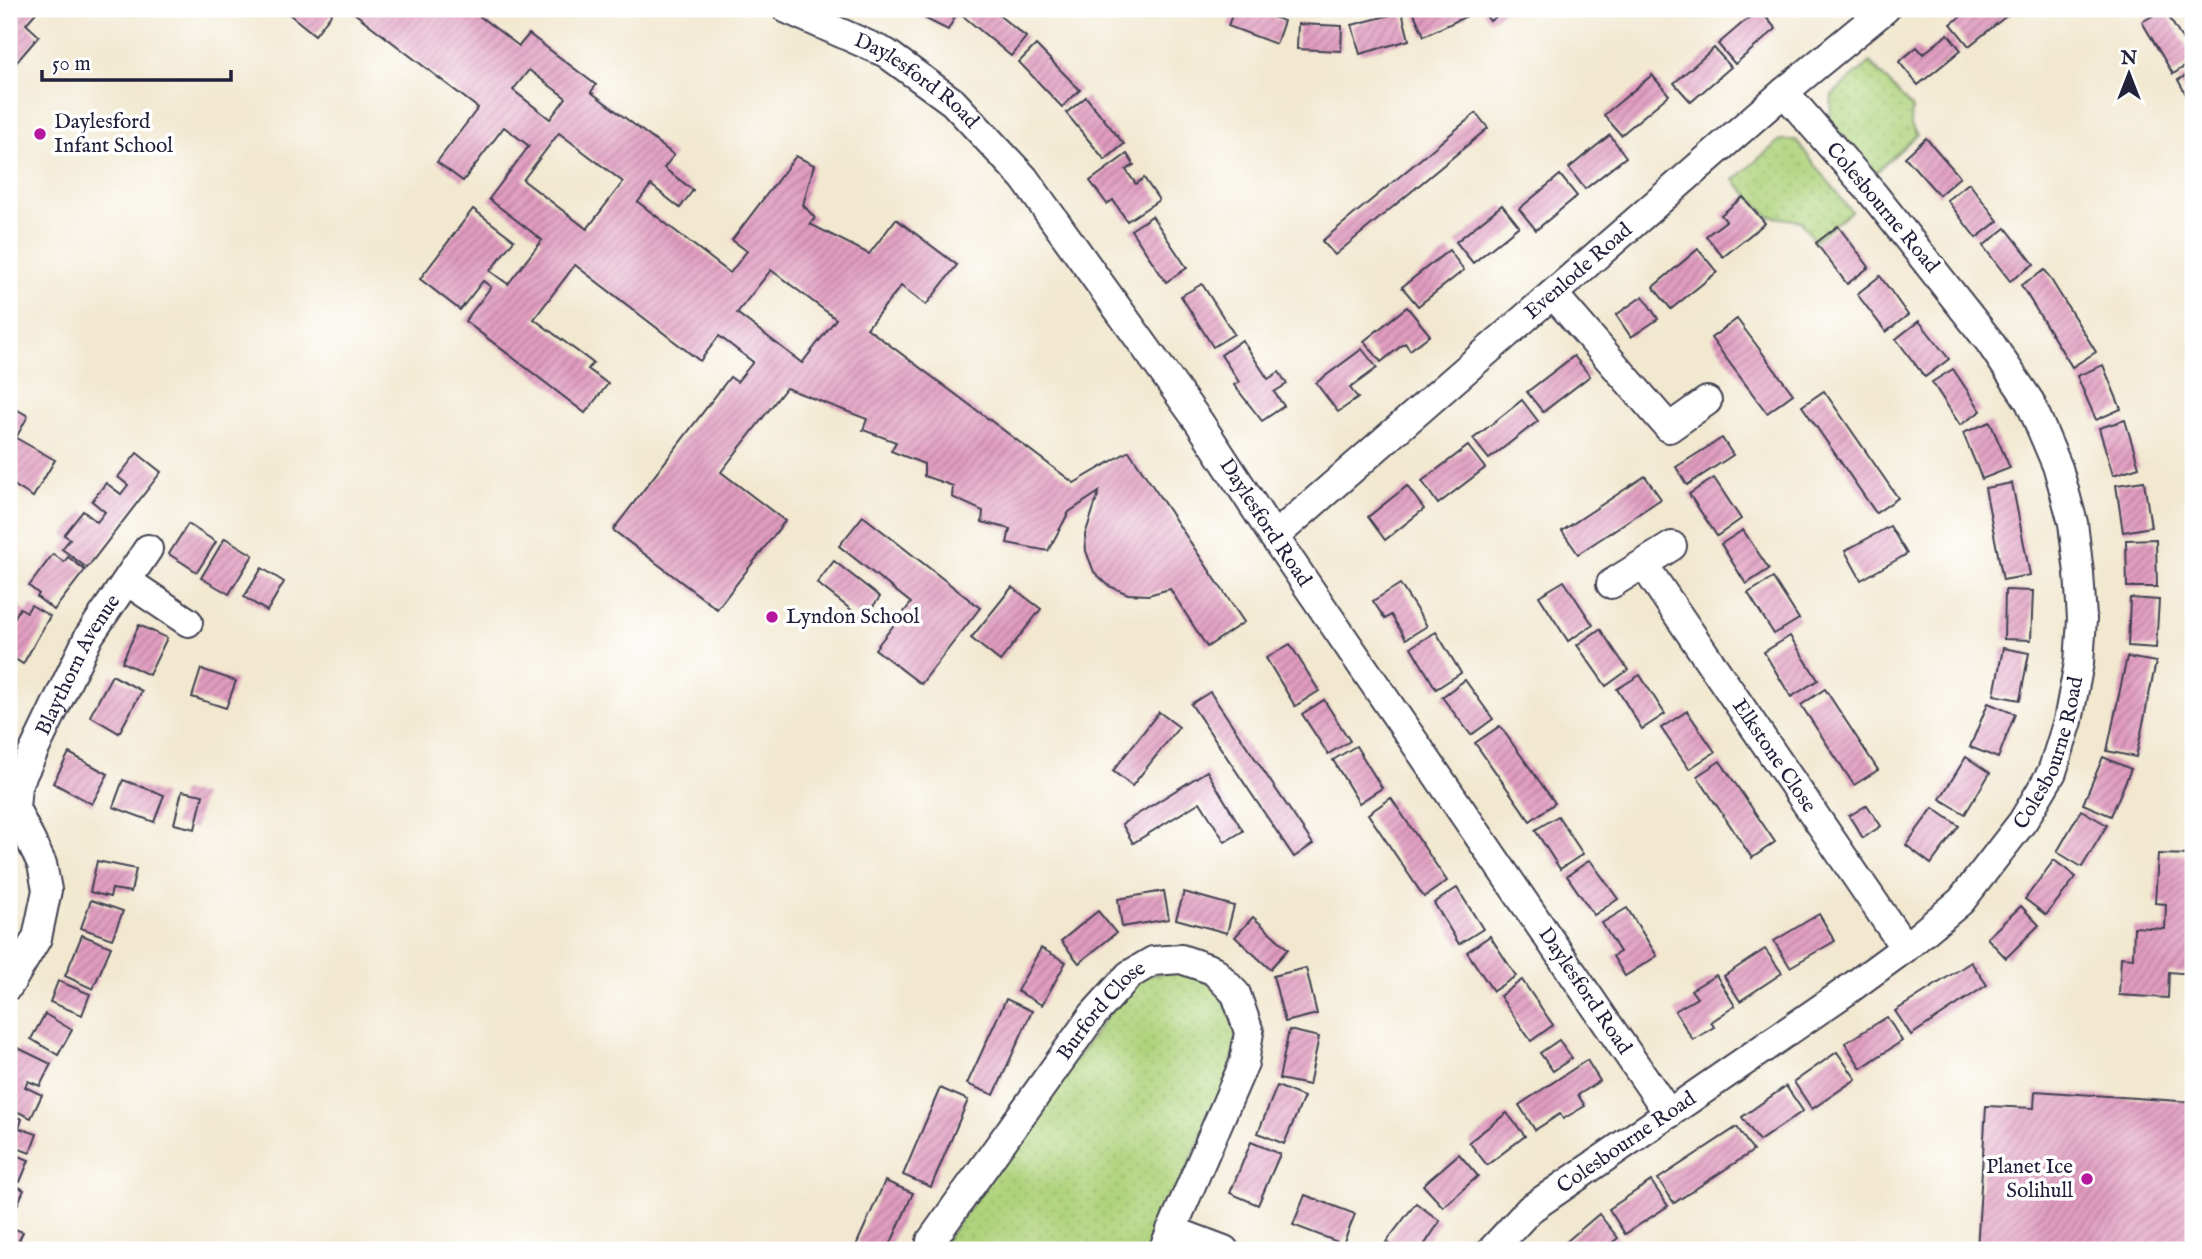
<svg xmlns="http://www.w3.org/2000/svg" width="2202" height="1259" font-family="'IM FELL English',serif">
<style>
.grass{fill:url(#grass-dots);stroke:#687a5c;stroke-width:2}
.building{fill:url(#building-hatch);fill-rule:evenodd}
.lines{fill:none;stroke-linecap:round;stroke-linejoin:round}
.minor-casing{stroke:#414051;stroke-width:32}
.minor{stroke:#fff;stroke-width:28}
.poi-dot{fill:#b5179e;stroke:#fff;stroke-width:2.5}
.labels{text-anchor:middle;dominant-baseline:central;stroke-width:7;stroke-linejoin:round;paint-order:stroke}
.street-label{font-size:21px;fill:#22223b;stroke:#fff}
.poi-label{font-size:21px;fill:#22223b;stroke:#fff;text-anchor:start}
</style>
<defs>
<pattern id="grass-dots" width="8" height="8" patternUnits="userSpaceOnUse" patternTransform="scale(1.75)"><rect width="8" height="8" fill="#afd37c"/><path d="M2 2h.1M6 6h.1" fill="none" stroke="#96b56c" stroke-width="1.8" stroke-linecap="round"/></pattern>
<pattern id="building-hatch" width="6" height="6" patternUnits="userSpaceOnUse" patternTransform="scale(1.75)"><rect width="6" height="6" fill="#e19cbf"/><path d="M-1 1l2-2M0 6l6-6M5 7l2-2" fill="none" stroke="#b67f9c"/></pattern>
</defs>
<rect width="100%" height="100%" fill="#fff"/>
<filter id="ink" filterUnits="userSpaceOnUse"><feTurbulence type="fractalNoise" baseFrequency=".0143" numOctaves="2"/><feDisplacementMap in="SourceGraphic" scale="14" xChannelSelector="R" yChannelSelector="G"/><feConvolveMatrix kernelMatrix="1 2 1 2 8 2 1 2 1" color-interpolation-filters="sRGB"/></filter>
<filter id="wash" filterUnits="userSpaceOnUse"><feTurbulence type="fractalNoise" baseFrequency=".00686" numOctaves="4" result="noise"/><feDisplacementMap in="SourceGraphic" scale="28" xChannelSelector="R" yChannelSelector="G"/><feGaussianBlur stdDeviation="1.57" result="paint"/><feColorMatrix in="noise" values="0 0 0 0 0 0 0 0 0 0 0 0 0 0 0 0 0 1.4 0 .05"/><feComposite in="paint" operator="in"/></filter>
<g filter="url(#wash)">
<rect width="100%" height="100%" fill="#f2e8d0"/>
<g class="grass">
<polygon points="1870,62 1912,108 1911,125 1917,135 1875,173 1830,122 1832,95"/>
<polygon points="1780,140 1796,140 1851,211 1814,241 1801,221 1768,216 1734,180"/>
<polygon points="1186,970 1217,989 1238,1029 1232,1068 1152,1250 939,1250 1117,1002 1143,976"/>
</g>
<g id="blocks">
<g class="building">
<polygon points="9,9 39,9 26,24 39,36 9,71"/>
<polygon points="285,9 335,9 315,35 284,10"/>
<path d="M349 9H470L519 46 529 34 596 85 591 92 674 155 664 168 693 190 680 208 651 185 638 202 730 273 747 251 732 240 796 156 814 165 803 205 815 218 810 224 869 254 896 219 957 265 926 305 901 286 867 328 1074 483 1129 451 1244 622 1207 647 1170 589 1148 595 1128 594 1109 586 1094 572 1086 551 1085 535 1099 492 1069 512 1048 551 1007 543 1010 529 982 522 983 511 952 497 953 486 924 476V464L891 451 896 442 863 430 867 419 786 388 721 472 785 521 717 609 613 530 730 377 737 382 753 362 719 336 700 361 575 265 534 319 593 363 588 369 608 384 585 413 465 321 491 287 483 281 460 310 420 279 473 209 514 240 490 271 508 284 542 240 489 199 529 146 504 127 463 181 437 162 478 108ZM529 70 566 98 550 119 513 90ZM559 133 623 182 587 229 523 180ZM771 270 836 319 802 363 737 313Z"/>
<polygon points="921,9 959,9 948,30 924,18 927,12"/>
<polygon points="970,9 991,9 1026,37 1011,56 963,16"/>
<polygon points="1234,9 1251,9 1284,21 1276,44 1228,26"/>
<polygon points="1412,9 1464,9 1467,16 1424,36"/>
<polygon points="1481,9 1507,9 1490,21"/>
<polygon points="1759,9 1776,29 1735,64 1718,44"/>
<polygon points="1971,9 2015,9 1969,46 1951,24"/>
<polygon points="2164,9 2193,57 2193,61 2173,74 2142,22"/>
<polygon points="1402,12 1409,40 1360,54 1352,25"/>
<polygon points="1298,24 1342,26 1341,51 1297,49"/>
<polygon points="1948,34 1961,50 1918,85 1899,62 1917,47 1923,54"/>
<polygon points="1036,45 1080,90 1062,107 1019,62"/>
<polygon points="1714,48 1731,67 1691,102 1674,83"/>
<polygon points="2193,72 2193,107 2178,80"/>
<polygon points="1652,75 1669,95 1621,135 1604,115"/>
<polygon points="1086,97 1124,144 1105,160 1066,113"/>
<polygon points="1476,113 1488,128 1335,255 1322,241"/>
<polygon points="1610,135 1626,157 1585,189 1569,168"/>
<polygon points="1926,138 1960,177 1939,195 1905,157"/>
<polygon points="1127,154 1134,165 1126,170 1136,184 1144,178 1159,200 1127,221 1113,200 1107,204 1090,181"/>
<polygon points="1560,175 1577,196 1536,230 1519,209"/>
<polygon points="1969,183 1998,221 1976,238 1947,200"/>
<polygon points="1743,197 1765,223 1723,257 1706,236 1726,221 1721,215"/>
<polygon points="1502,205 1519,226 1473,263 1456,242"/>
<polygon points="1152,216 1187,268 1166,282 1131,230"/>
<polygon points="1838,226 1869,267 1847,284 1816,243"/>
<polygon points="2006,228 2034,264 2010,281 1983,246"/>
<polygon points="1698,249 1717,272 1671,309 1653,287"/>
<polygon points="1449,250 1464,270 1418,306 1402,287"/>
<polygon points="2045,270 2096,352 2072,367 2021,285"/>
<polygon points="1880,276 1908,315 1886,332 1857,294"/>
<polygon points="1202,284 1234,334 1213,347 1181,296"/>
<polygon points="1643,296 1658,319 1631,337 1616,315"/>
<polygon points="1407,307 1430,335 1410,350 1405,343 1381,362 1364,341"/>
<polygon points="1737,319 1793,394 1767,413 1711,338"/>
<polygon points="1919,321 1949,359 1925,377 1896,339"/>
<polygon points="1242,340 1268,379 1279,372 1287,384 1274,392 1284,406 1262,421 1234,385 1239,382 1221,355"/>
<polygon points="1362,349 1377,368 1350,388 1358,398 1338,412 1316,383"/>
<polygon points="1574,356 1590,376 1543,412 1527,392"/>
<polygon points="2103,365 2121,409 2096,420 2077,376"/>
<polygon points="1953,369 1981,411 1960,425 1932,382"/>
<polygon points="1824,391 1898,498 1876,513 1802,406"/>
<polygon points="1522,400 1538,421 1489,459 1473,439"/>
<polygon points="9,405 28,416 16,438 9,434"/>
<polygon points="2125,420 2139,467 2113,475 2099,428"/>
<polygon points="1990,422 2010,468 1982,479 1963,433"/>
<polygon points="16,438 55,460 33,497 9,482 9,451"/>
<polygon points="1722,438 1733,455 1687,485 1676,467"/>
<polygon points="1468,446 1485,468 1438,504 1422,481"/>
<polygon points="137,453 161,472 87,568 62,549 70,539 64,535 83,511 97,522 105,512 92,501 106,483 121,494 128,485 118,477"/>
<polygon points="1645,476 1661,499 1578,554 1562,531"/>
<polygon points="1714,478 1741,519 1717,536 1689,494"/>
<polygon points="2144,481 2151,527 2123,532 2116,485"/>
<polygon points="2012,483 2030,575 2003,580 1985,488"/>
<polygon points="1407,486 1424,509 1385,540 1368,517"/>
<polygon points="863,516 980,608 921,684 875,649 911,603 839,546"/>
<polygon points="188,524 216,542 197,572 169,554"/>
<polygon points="1890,526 1907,554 1861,580 1845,551"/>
<polygon points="1743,530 1769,569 1746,584 1721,544"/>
<polygon points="225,538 253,555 229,594 201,578"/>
<polygon points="2156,539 2157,587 2127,587 2126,540"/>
<polygon points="53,554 64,562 68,557 85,570 54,610 37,597 39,594 29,586"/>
<polygon points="834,561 880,597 863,619 817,583"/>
<polygon points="262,568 284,582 267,611 244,597"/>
<polygon points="1773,578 1799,619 1774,634 1748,593"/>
<polygon points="1564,581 1593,625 1568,641 1539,596"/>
<polygon points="1400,584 1427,626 1406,639 1391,615 1385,619 1373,601"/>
<polygon points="1012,587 1041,609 1000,661 971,638"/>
<polygon points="2005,590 2033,591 2031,640 2004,639"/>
<polygon points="2130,598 2159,600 2156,648 2128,646"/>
<polygon points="31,605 50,616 23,664 9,655 9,627 20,608 27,612"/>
<polygon points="139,625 167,638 149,675 122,662"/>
<polygon points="1600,629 1628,670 1606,686 1577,645"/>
<polygon points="1436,632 1461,673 1436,689 1411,647"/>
<polygon points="1790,636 1818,680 1791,697 1764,652"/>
<polygon points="1290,644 1319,691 1295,706 1266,658"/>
<polygon points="2003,648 2029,653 2020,700 1994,695"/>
<polygon points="2127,657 2156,662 2136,757 2107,751"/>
<polygon points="201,669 236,681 226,708 192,697"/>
<polygon points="112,675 142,691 119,733 90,716"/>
<polygon points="1640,675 1665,714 1642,729 1617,689"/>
<polygon points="1465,680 1493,719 1471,735 1442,697"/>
<polygon points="1825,689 1878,770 1854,785 1801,705"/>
<polygon points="1210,692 1313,844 1294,857 1191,704"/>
<polygon points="1324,700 1350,741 1328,754 1302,714"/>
<polygon points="1988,703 2015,714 1998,758 1970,747"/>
<polygon points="1687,711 1715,752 1689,769 1661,728"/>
<polygon points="1159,712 1179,727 1132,786 1113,771"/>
<polygon points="1500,726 1555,803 1530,821 1475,743"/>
<polygon points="1356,746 1382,788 1359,803 1333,760"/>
<polygon points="69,753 108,774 92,804 53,783"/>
<polygon points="1966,757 1990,773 1965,814 1940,799"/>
<polygon points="2103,757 2131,769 2111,816 2083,804"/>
<polygon points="1720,761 1775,842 1752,858 1697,776"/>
<polygon points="1207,771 1243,831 1225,842 1200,802 1133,843 1122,824"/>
<polygon points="123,780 164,795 154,822 113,807"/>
<polygon points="182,791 203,795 195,829 174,824"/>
<polygon points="1391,798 1447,881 1424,897 1368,814"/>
<polygon points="1867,805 1881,826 1863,838 1849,816"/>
<polygon points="1933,808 1959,826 1931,864 1906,845"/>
<polygon points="2081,810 2107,825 2082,867 2057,852"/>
<polygon points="1558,816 1583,854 1560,869 1535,830"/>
<polygon points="2158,854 2193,855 2193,974 2169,972 2168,998 2119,995 2121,957 2133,958 2134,927 2165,929 2166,904 2155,903"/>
<polygon points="1590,860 1618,899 1594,915 1567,876"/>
<polygon points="2054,860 2076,877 2046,915 2025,899"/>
<polygon points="97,861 136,869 131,892 112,889 110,897 90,892"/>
<polygon points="1457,888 1483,929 1459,944 1434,903"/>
<polygon points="1164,891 1169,919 1122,927 1118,899"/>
<polygon points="1184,892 1234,906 1227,933 1176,919"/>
<polygon points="91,900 123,911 112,939 81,928"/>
<polygon points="2021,906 2039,925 2006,958 1987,938"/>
<polygon points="1627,908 1657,956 1625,976 1613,956 1620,952 1602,923"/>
<polygon points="1098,911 1116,933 1079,963 1061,941"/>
<polygon points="1819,914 1835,941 1790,967 1774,941"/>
<polygon points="1253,917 1288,949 1270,969 1235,937"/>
<polygon points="82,935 111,947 93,989 65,976"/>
<polygon points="1490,936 1516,976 1493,991 1467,952"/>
<polygon points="1041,948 1066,962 1042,1005 1017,991"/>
<polygon points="1765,949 1782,973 1740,1001 1724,976"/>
<polygon points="1971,962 1987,985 1911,1035 1895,1011"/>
<polygon points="1306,968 1317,1014 1285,1022 1273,976"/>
<polygon points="1716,975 1735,1006 1711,1022 1714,1027 1693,1040 1675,1011 1697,998 1691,990"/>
<polygon points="1522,980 1553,1025 1531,1041 1500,996"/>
<polygon points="58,981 90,994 82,1015 50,1002"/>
<polygon points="1006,999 1032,1011 994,1095 967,1084"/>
<polygon points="45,1014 72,1030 58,1055 31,1039"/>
<polygon points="1887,1017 1902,1041 1861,1068 1845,1043"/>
<polygon points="1289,1030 1319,1037 1309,1085 1279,1079"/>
<polygon points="1559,1040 1572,1058 1553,1071 1540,1053"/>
<polygon points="18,1048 51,1064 40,1086 28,1081 25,1087 42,1095 31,1118 9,1108 9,1082 13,1073 9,1071 9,1067"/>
<polygon points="1837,1052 1856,1079 1812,1109 1794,1082"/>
<polygon points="1587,1060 1600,1081 1578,1095 1585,1106 1563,1119 1560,1114 1535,1130 1519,1105"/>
<polygon points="1277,1086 1304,1097 1284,1144 1258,1133"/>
<polygon points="1786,1086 1803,1111 1759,1141 1742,1117"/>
<polygon points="940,1088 968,1100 931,1187 903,1175"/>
<polygon points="2035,1091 2193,1102 2193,1250 1977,1250 1986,1106 2034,1108"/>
<polygon points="1507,1113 1525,1136 1487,1165 1469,1142"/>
<polygon points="9,1114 22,1119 19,1128 37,1134 30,1153 9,1145"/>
<polygon points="1737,1127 1753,1151 1674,1203 1658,1179"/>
<polygon points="1251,1142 1280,1154 1258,1205 1230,1193"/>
<polygon points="9,1152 29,1160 20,1182 9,1177"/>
<polygon points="1459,1154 1478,1176 1443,1207 1423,1185"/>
<polygon points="885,1181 913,1193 888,1250 854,1250"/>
<polygon points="1651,1181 1668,1206 1625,1234 1609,1209"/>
<polygon points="9,1182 24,1190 15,1210 9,1207"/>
<polygon points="1305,1195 1355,1214 1343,1244 1293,1225"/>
<polygon points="1416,1203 1440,1221 1421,1250 1397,1250 1386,1242"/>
<polygon points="1599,1214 1618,1238 1603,1250 1563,1250 1560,1247"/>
<polygon points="9,1227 23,1232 19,1240 39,1248 39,1250 9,1250"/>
</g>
</g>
</g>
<g filter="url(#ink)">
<use href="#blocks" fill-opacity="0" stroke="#414051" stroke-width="2"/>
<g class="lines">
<defs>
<g id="minor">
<path id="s1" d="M787 9 886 53 953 102 1024 178 1199 422 1274 537 1669 1114"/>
<polyline points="1553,294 1669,428 1707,401"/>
<path id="s2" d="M1274 537 1784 92 1885 9"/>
<path id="s3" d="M1644 565 1905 948"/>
<polyline points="127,581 188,622"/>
<polyline points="1611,584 1672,546"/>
<path id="s4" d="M9 985 37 938 47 890 42 864 15 808 17 786 89 636 148 549"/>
<polyline points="1171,1230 1224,1250"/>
<path id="s5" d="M930 1250 931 1241 1093 1015 1129 975 1153 961 1181 959 1213 970 1236 994 1249 1032 1244 1063 1163 1250"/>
<path id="s6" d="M1492 1250 1530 1209 1845 992 1905 948 1961 901 2023 821 2052 772 2068 721 2079 663 2082 619 2079 573 2073 523 2058 468 2030 402 1989 341 1873 194 1784 92"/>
</g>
</defs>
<use href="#minor" class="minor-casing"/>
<use href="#minor" class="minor"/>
</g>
</g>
<g class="poi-dot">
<circle cx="40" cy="134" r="7"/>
<circle cx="772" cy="617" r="7"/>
<circle cx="2087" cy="1179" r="7"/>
</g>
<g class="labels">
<g class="street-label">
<text stroke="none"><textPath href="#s1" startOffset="149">Daylesford Road</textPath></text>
<text transform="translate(1882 208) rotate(50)">Colesbourne Road</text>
<text stroke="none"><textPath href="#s2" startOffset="404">Evenlode Road</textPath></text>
<text stroke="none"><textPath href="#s1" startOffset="716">Daylesford Road</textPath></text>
<text stroke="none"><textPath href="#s4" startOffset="350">Blaythorn Avenue</textPath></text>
<text stroke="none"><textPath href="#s6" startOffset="761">Colesbourne Road</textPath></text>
<text stroke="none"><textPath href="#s3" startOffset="231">Elkstone Close</textPath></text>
<text stroke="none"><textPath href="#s1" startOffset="1283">Daylesford Road</textPath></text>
<text stroke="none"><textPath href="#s5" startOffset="296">Burford Close</textPath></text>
<text stroke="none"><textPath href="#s6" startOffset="173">Colesbourne Road</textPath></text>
</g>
<g class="poi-label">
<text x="54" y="122">Daylesford<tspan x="54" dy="24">Infant School</tspan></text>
<text x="786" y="617">Lyndon School</text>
<text x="2073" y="1167" text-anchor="end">Planet Ice<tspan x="2073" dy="24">Solihull</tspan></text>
</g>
</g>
<rect width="2202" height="1259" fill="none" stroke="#fff" stroke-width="35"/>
<g transform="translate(2129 74)" stroke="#ffffff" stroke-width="5" paint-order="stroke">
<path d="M0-5L12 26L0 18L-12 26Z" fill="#22223b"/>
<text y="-10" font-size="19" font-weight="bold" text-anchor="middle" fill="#22223b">N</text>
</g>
<path d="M42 70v10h189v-10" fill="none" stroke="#22223b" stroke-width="3.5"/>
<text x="52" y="70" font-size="21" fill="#22223b" stroke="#ffffff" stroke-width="5" paint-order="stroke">50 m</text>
</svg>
